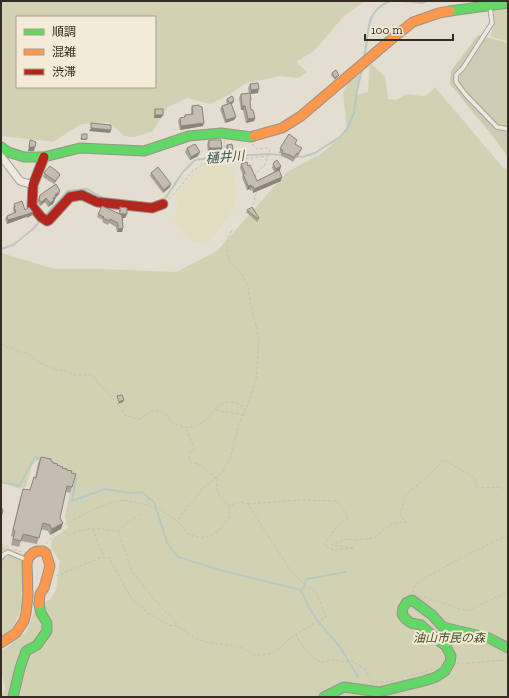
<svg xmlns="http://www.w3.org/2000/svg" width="509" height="698" font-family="'Zilla Slab','Noto Sans JP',serif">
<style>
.farmland{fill:#e1dcc2}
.green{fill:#d1d2b4;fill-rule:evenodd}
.cemetery{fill:#ccccb3}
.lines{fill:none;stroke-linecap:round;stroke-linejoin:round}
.stream{stroke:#bac8c0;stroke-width:2}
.lane-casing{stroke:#a9a398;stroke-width:5.5}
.street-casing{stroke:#a9a398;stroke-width:9}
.fast-casing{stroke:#989388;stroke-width:11}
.slow-casing{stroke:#989388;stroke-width:11}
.jam-casing{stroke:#989388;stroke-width:11}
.path{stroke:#c4c0b7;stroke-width:1;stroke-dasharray:3 2;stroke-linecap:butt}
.lane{stroke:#ece9e1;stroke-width:3.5}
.street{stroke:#ece9e1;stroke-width:7}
.fast{stroke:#63d668;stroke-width:9}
.slow{stroke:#ff974d;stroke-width:9}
.jam{stroke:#b3261e;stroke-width:9}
.wall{fill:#aaa398}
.shaded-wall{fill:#8b847c}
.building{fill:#c6bdb1;stroke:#8b847c}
.labels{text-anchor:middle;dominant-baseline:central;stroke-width:4;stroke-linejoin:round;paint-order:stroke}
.park-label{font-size:12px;font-style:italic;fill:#465129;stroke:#f3ebd7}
.water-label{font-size:13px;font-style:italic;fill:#325554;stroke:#f3ebd7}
</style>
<rect width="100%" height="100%" fill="#e3ded0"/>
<polygon class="farmland" points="218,164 228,167 234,174 237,198 231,213 207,245 186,238 175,220 178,204 176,195 194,172 206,166"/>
<g class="green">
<path d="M1 1H365L345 15 314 51 296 62 307 72 298 78 281 76 246 83 227 96 210 104 187 98 168 107 153 131 134 137 124 136 109 122 81 124 53 142 1 136ZM17 17H155V87H17Z"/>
<polygon points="495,8 508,9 508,41 491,37"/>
<path d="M370 62 385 77 388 99 397 100 406 94C423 95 423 101 435 87L504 169 508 168V697H1V694L3 693 5 688 1 670V652L26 632 30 623 36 603 50 600 56 590 60 561 51 548 52 539 68 528 65 516 70 490 61 467 53 462 42 459 36 461 32 466 26 487 19 489 6 483 1 482V253L55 269H100L176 272 217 251 287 172 321 154 347 131 343 92 352 76 360 75 357 95 368 92Z"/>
<path d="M1 546 25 555 23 560C26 566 27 575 27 582 26 592 17 626 10 632 7 634 4 635 1 636Z"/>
</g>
<polygon class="cemetery" points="478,35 508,43 508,157 495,139 450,84 451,71"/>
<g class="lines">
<g class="stream">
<polyline points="404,1 422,3 427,1"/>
<path d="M364 57C370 34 363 12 390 1"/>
<polyline points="296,156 302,157 315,153 340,137 347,129 354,113 357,91 362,69"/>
<polyline points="163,200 164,200 183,172 195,160 209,158 268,154 282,155"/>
<polyline points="44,217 68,191 87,189 105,199"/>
<polyline points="1,249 13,245 33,229 41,220"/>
<polyline points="72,476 76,478 72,501 105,489 131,493 142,492 154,502 167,542 172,550 178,557 220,570 301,590 308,605 316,619 340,647 358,677"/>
<polyline points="1,482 19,486 35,457 42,460"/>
<polyline points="301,590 304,588 306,579 346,572"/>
</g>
<defs>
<g id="lane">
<polyline points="490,7 492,23 463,68 456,75 456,82 466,95 497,127 508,129"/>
<polyline points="1,558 3,555 8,552 27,560"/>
</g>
<polyline id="street" points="1,156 20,181 33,185"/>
<g id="fast">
<polyline points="450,11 508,3"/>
<polyline points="1,147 8,152 24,157 44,157 80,148 144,151 189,136 221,133 251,137 254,136"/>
<polyline points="13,697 20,668 26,651 37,645 47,631 47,623 41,613 39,604"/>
<polyline points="324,697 344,687 379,692 424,681 436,677 445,671 450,662 451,656 446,646 434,637 421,625 411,623 408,621 404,617 402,614 403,608 406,603 412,600 432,615 443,627 489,638 508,648"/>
</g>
<g id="slow">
<polyline points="254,136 282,128 301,116 394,37 413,22 439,13 450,11"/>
<polyline points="1,643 16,633 24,621 26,613 28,596 27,563 29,557 33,553 37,551 43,551 46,553 50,566 44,588 40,594 39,604"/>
</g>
<polyline id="jam" points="44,157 33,185 32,206 41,217 47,221 49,220 70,197 82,195 97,202 152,208 163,204"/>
</defs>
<use href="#lane" class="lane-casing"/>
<use href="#street" class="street-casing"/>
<use href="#fast" class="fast-casing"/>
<use href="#slow" class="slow-casing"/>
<use href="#jam" class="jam-casing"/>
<g class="path">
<polyline points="224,140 226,151"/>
<polyline points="252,144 257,149 268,148 270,150 265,165 255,174 256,178"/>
<polyline points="227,154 228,161 267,156"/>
<polyline points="169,199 184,182 192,171 204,164 217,162 228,161"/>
<polyline points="253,205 255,197 257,191"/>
<path d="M1 344 20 352 27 353 35 360 45 365 54 369 65 371 74 375H93L98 383 104 388 110 396 118 404 126 416 140 419 150 412 156 410C163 412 168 414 171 422 180 427 190 430 200 424 211 418 217 400 232 402 239 404 241 405 246 410"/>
<polyline points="216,410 244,415"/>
<path d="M186 429 194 448 190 453 189 459 191 463C202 463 208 471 215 478"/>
<path d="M217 478C216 494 218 496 230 506"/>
<polyline points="148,498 149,505"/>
<polyline points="248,504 300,500 337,501 349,518 337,526 324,545 333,550 354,548 332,545 345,539 355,540 374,538 390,524 406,522 400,515 405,496 431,473 444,460 475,478 476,488 501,487 508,492"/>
<path d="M178 521 189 535 204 538 218 532 229 518 230 506C236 502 241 501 248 504L290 570 305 585 316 592 321 604 326 617 296 634"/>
<polyline points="61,528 66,524 88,512 109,503 123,500 134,502 158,508 177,521 188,506 195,500 201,490 224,471 226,465 230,460 238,426 246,410 256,379 259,338 251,305 248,286 240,271 230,263 226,247 228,237 233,229"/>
<polyline points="61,528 68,535 91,528 118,531 132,571 154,599 178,625"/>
<polyline points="93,529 101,550 104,557"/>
<polyline points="118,531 128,522 142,513"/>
<polyline points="1,544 9,547"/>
<polyline points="46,544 57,531"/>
<polyline points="14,549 22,552"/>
<polyline points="56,576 102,557 109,558 131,598 148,613 169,625 178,626 195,638 206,642 234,646 242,648 254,655 265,655 272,653 279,649 289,639 296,634 299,641 312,657 322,663 331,660 346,662 350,660 365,669 372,682 386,682 395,680"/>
<polyline points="413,593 415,585 432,574 470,553 508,535"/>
<polyline points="420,598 422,596 467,611 505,593 508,591"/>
<polyline points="457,663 463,664 489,661 508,660"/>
<polyline points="406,677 433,669"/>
</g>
<use href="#lane" class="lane"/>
<use href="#street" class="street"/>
<use href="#fast" class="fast"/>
<use href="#slow" class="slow"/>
<use href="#jam" class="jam"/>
</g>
<g class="wall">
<polygon points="332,73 338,76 335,80 331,75"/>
<polygon points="250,84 258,93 250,94 250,103 251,110 255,118 254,121 246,123 243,110 241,110 239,98 241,94 249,93 248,88"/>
<polygon points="227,99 234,100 233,103 231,104 236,117 234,120 225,123 220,109 222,106 227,104 226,102"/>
<polygon points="192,106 203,126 180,130 178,121 180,118 184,117 185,115 191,114 191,109"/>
<polygon points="155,109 161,118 154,118 154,113"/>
<polygon points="209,140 222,148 220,151 208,152 207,144"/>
<polygon points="227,145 232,153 226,153 226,148"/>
<polygon points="282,145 296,145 302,148 297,158 296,157 293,162 288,159 281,156 281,153 279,153"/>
<polygon points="187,148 198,156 190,160 185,152"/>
<polygon points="274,162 281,166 280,170 277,171 281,181 253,193 252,190 250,191 250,189 247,190 242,177 243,175 240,168 241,164 248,166 257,181 274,172 272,167"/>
<polygon points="44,173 59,174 60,175 54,184 43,177"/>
<polygon points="151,173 170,187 163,193 150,176"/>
<polygon points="59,194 56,197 53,204 48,207 45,202 40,206 38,203 38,199 40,195"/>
<polygon points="14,204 25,210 33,212 32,215 27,218 26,217 7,224 5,219 7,216 14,213 13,210"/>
<polygon points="120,207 127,214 125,218 122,218 123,228 122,232 117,232 116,227 109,223 108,225 102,222 103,220 97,217 98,214 119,214 119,210"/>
<polygon points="247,210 259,218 258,221 257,222 246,212"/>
<polygon points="41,457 51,461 71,473 72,487 70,493 66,492 60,518 61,529 50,535 48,531 41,529 37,544 21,541 19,547 11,545 13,537 11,536 21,495 23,489 30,490 34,477 35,478 38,463"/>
</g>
<g class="shaded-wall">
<polygon points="259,89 258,93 250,94 251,90"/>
<polygon points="234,100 233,103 229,106 230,103"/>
<polygon points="242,106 245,106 243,110 241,110"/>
<polygon points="155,115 163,115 161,118 154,118"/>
<polygon points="236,117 234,120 225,123 226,120"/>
<polygon points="255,118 254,121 246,123 248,119"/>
<polygon points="204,123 203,126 180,130 181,126"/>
<polygon points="91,128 111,130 110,133 89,131"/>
<polygon points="81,139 87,139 86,140 81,140"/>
<polygon points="29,147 35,147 34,151 28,151"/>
<polygon points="209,148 222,148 220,151 208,152"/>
<polygon points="233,149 232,153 226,153 228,150"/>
<polygon points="200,152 198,156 190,160 191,157"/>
<polygon points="281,166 280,170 275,173 276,169"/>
<polygon points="60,175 54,184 55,181"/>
<polygon points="282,177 281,181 253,193 254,189"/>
<polygon points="171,184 170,187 163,193 164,190"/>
<polygon points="251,185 250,189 247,190 248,186"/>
<polygon points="60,191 59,194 56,197 53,204 48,207 50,203 55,195"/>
<polygon points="46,198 45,202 40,206 42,202"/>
<polygon points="33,212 32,215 27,218 28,214"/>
<polygon points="28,214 26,217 7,224 8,220"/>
<polygon points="120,214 127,214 125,218 119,218"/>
<polygon points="123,228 122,232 117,232 118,229"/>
<polygon points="124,400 123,402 118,404 119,402"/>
<polygon points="63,523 61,529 50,535 52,529"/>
</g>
<g class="building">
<polygon points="336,70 339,75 335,78 332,73"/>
<polygon points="258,83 259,89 251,90 250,84"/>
<polygon points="250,93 251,100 250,100 251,110 253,110 255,118 248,119 245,106 242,106 241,94"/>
<polygon points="232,96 234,100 230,103 227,99"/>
<polygon points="231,103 236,117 226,120 222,106"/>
<polygon points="199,105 199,106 202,107 204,123 181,126 180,118 185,117 185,115 193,114 192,106"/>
<rect x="155" y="109" width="8" height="6"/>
<polygon points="91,123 111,125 111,130 91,128"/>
<polygon points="82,134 87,134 87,139 81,139"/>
<polygon points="289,134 297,140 295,144 302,148 298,154 297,153 294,158 290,155 282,153 283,150 280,149 282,145"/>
<polygon points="30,140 31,140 36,142 35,147 29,147"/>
<polygon points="209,140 221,140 222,148 209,148"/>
<polygon points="195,144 200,152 191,157 187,148"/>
<polygon points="232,144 233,149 228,150 227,145"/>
<polygon points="277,160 281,166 276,169 273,164 274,163 274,162"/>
<polygon points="247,162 248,166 250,165 257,181 279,170 282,177 254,189 253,186 252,187 251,185 248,186 243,174 245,173 241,164"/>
<polygon points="50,166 59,173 59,174 60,175 55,181 44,173"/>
<polygon points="158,167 171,184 164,190 151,173"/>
<polygon points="56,184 60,191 55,195 56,197 53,198 54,200 50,203 46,198 42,202 39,200 40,195"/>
<polygon points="22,201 25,210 29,207 33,212 28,214 8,220 7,216 16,212 14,207 15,207 14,204"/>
<polygon points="102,206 122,215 123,228 118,229 118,223 110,219 109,221 103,218 104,217 98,214"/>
<polygon points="120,207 127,208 127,214 120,214"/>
<polygon points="252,207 259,218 258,219 247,210"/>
<polygon points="122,395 124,400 119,402 117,396"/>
<polygon points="41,457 51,459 51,461 53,462 53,463 58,464 57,465 63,467 62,468 67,469 67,470 72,471 71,473 76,474 72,487 67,486 60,518 63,523 52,529 50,525 43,523 39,538 23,534 21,541 13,539 15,531 13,530 23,489 30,490 34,477 36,478"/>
<polygon points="1,506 3,511 1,517"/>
</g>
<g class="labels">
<g class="park-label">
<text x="449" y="638">油山市民の森</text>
</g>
<g class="water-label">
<text transform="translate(225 157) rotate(-5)">樋井川</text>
</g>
</g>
<rect width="509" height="698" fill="none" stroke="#372c21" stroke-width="4"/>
<rect x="16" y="16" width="140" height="72" fill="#f3ebd7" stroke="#a89f8e"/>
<rect x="24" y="29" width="20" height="6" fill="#63d668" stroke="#a89f8e"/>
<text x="52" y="36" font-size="12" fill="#372c21">順調</text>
<rect x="24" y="49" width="20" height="6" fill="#ff974d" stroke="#a89f8e"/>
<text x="52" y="56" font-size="12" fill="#372c21">混雑</text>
<rect x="24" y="69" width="20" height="6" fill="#b3261e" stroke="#a89f8e"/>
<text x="52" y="76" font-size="12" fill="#372c21">渋滞</text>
<path d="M365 34v6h88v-6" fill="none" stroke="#372c21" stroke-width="2"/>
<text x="371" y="34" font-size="12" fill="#372c21" stroke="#f3ebd7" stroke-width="3" paint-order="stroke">100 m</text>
</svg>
